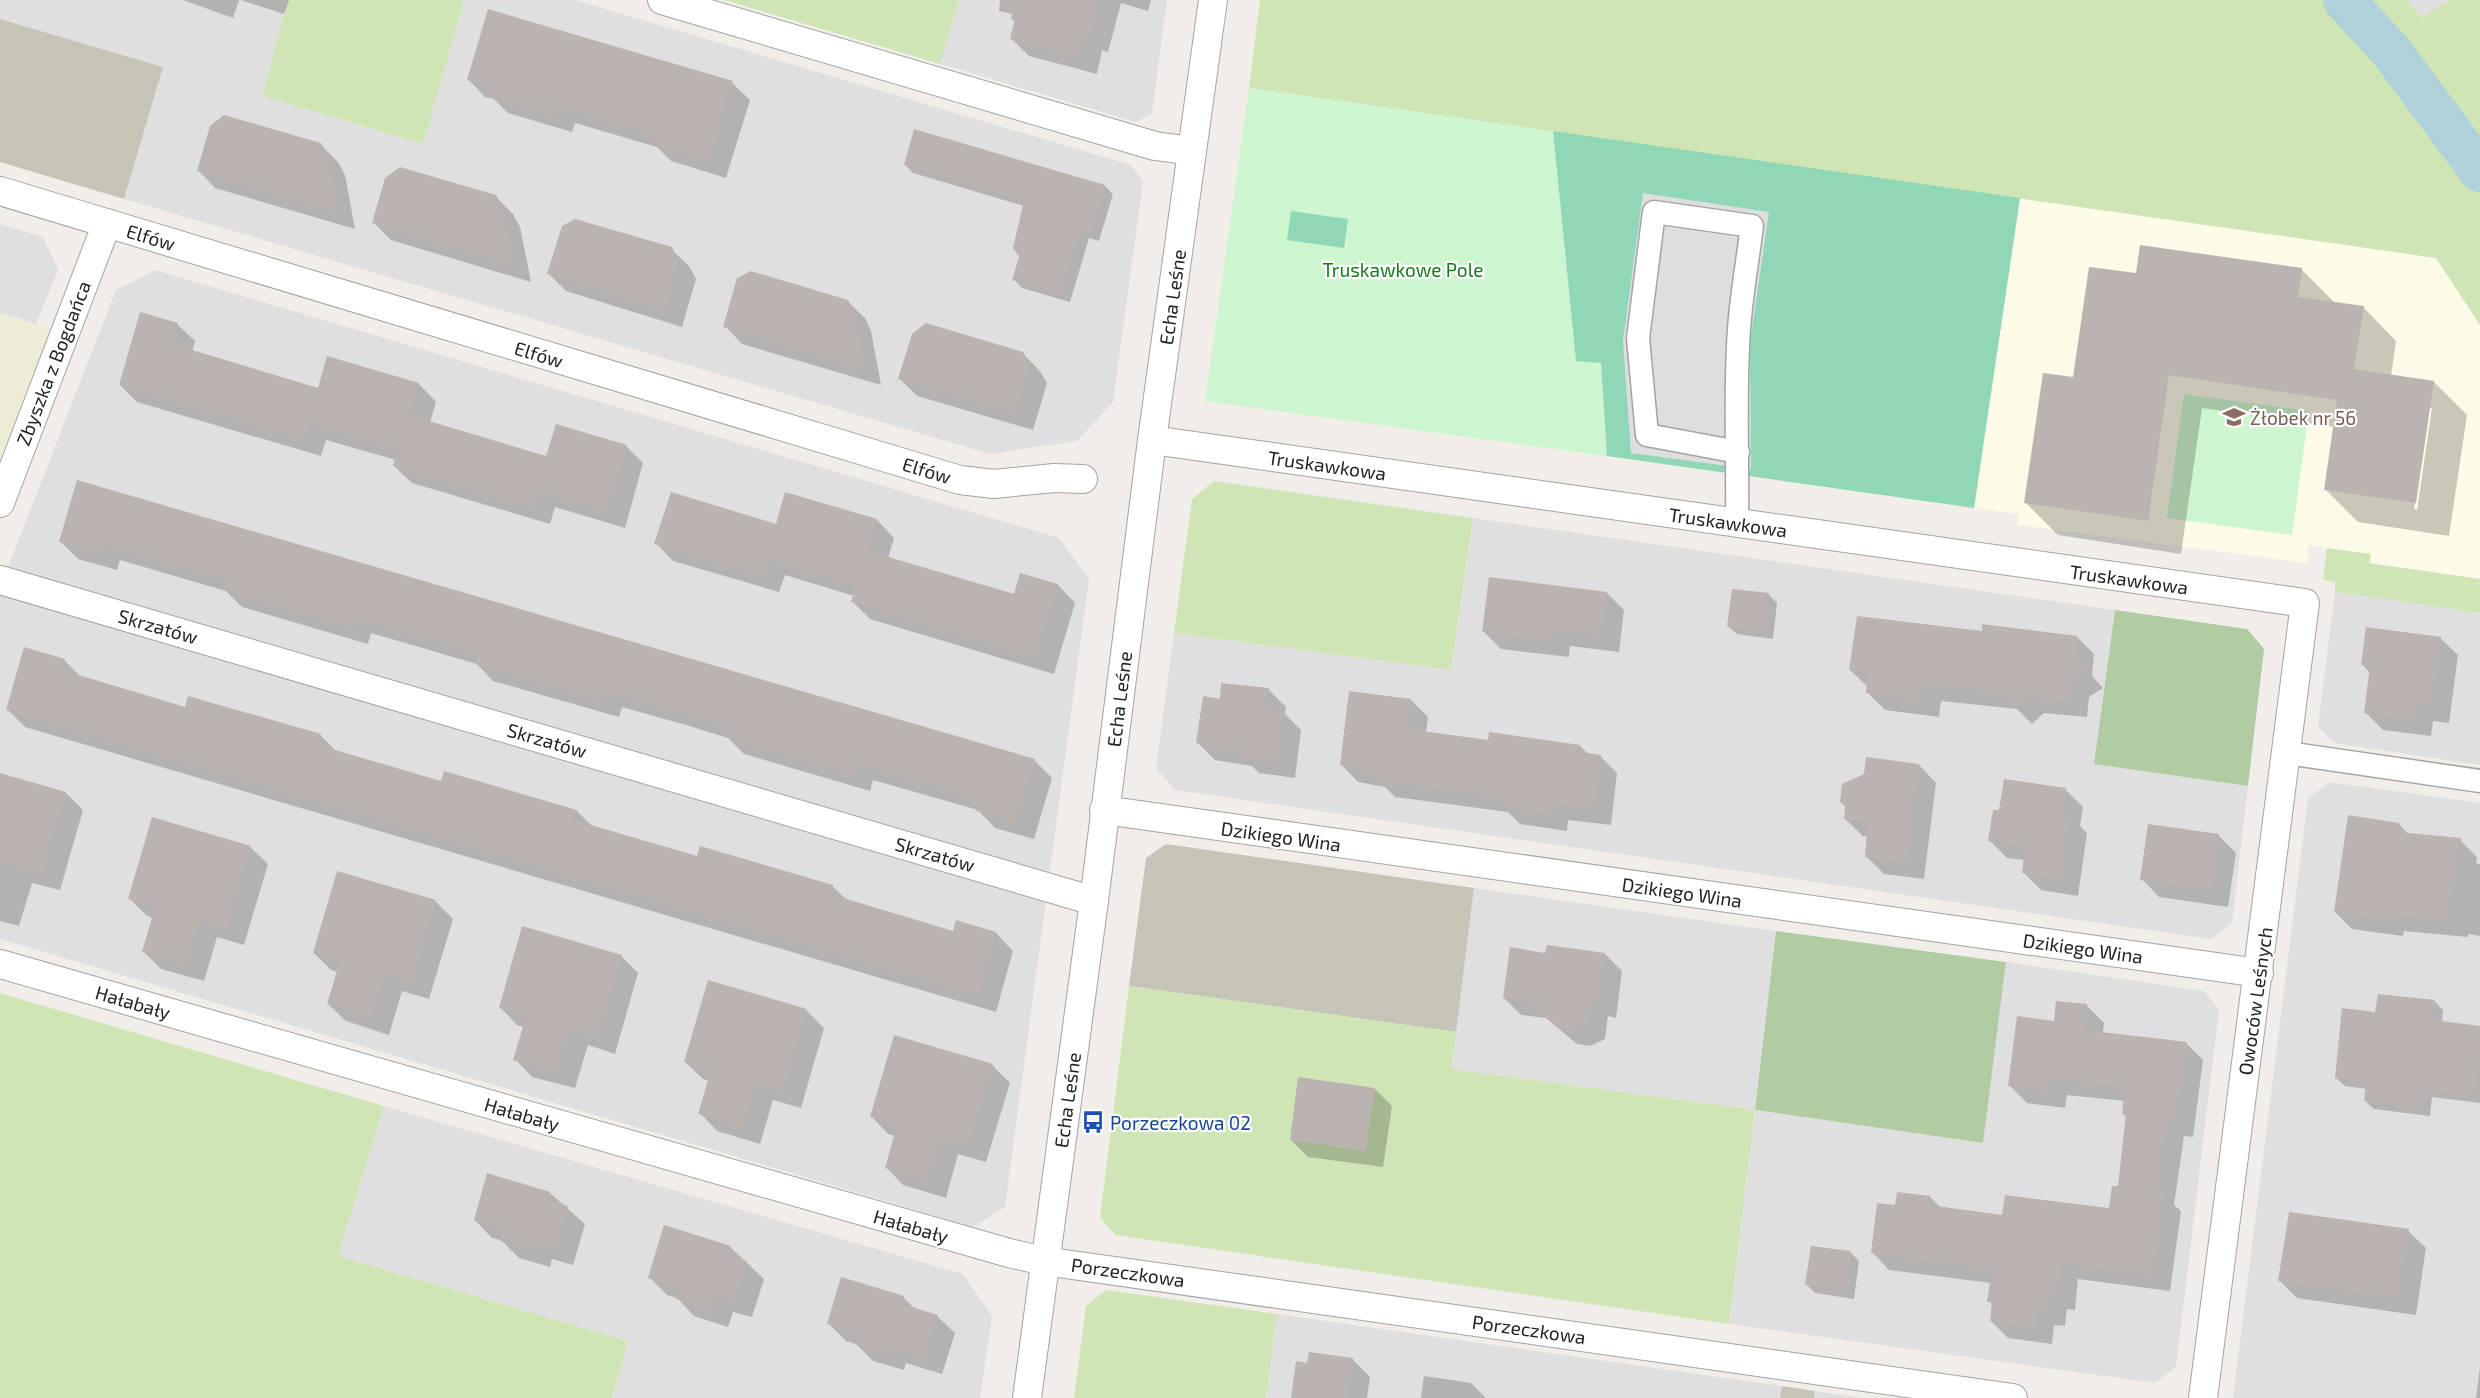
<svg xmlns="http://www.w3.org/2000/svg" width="2480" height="1398" font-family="'Exo 2',sans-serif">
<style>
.residential{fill:#e0dfdf}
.education{fill:#fcfbe7}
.construction{fill:#c5c4b6}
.farmland{fill:#ededd7}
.grass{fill:#cfe5b6}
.forest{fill:#b1cca3}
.park{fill:#cdf5ce}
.pitch{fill:#90d7b8}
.parking{fill:#dedede}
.shadow{fill:#0003;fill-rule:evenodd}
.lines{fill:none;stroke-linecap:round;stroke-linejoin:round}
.canal{stroke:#afd2da;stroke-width:42}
.building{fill:#bab3af}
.lane-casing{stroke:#a3a3a3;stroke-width:25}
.street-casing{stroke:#a3a3a3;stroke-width:30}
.lane{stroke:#fff;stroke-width:22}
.street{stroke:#fff;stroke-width:28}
.labels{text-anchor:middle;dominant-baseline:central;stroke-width:4.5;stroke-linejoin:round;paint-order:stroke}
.street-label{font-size:19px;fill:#222;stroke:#fff}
.park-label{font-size:19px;fill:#18781b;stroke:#fff}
.education-label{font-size:19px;fill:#785e54;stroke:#fff;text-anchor:start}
.transit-label{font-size:19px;fill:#164399;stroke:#fff;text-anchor:start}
</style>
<rect width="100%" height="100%" fill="#f1eeea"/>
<g class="residential">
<polygon points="0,0 288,0 262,96 422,144 464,0 575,0 1131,165 1143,182 1113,402 1077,441 990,454 124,199 163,67 0,19"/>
<polygon points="959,0 1167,0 1152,113 1136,122 940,64"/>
<polygon points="2407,0 2449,0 2422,18"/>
<polygon points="0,224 43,237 58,270 36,324 0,313"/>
<polygon points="155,270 1059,538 1089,579 1005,1207 974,1227 0,939 0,588 116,290"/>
<polygon points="1473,518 2115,610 2094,763 2248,786 2232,923 2211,939 1175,790 1156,768 1174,633 1451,670"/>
<polygon points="2335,592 2480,613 2480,765 2334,743 2318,727"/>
<polygon points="2329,782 2480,803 2480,1398 2233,1398 2308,799"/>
<polygon points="1474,888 1776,931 1755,1110 1982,1143 2006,962 2204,991 2219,1010 2176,1367 2155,1383 1729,1324 1755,1110 1451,1069"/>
<polygon points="384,1106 963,1274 992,1316 980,1398 612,1398 628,1341 338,1256"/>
<polygon points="1277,1314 1782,1386 1780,1398 1266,1398"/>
<polygon points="1815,1391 1863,1398 1814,1398"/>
</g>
<polygon class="education" points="2020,198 2436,258 2480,325 2480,579 2369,563 2370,554 2308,545 2307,563 2018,525 2019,514 1974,508"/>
<g class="construction">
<polygon points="0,19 163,67 124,199 0,162"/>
<polygon points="1166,844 1474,888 1456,1032 1129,986 1146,858"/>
<polygon points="1782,1386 1815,1391 1814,1398 1780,1398"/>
</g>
<polygon class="farmland" points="0,313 51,328 0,459"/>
<g class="grass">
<polygon points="288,0 464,0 423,144 262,96"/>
<polygon points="724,0 959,0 940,64"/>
<polygon points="1260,0 2407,0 2422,18 2449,0 2480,0 2480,325 2436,258 1249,88"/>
<polygon points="1214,481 1473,518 1451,670 1174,633 1192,499"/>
<polygon points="2327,548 2371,554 2369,563 2480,579 2480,613 2335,592 2335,582 2323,580"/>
<polygon points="1129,986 1456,1032 1451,1069 1755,1110 1729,1324 1115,1235 1100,1217"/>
<polygon points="0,993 384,1106 338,1256 628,1341 612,1398 0,1398"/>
<polygon points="1106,1290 1277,1314 1266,1398 1074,1398 1086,1306"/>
</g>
<g class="forest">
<polygon points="2115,610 2247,629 2264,649 2248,786 2094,764"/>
<polygon points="1776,931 2006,962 1983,1143 1755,1110"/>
</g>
<g class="park">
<polygon points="1249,88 1553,131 1576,360 1601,363 1607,456 1205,401"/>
<polygon points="2184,394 2309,411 2292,535 2167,518"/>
</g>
<g class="pitch">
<polygon points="1553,131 2020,198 1974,508 1607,456 1601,363 1576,361"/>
<polygon points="1291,211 1348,219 1344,248 1287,240"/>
</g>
<polygon class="parking" points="1643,193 1769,212 1750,342 1751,469 1631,453 1623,341"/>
<g class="shadow">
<polygon points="183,0 239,0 233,18"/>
<polygon points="241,0 289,0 284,14"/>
<polygon points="1016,0 1151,0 1148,11 1121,3 1108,52 1102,50 1097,74 1029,56 1012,39 1016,23 1011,18"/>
<polygon points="468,79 732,83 750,100 726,178 671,161 657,147 575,123 572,132 508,113 494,99 485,97"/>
<polygon points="320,144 338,162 345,175 355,229 215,188 198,170"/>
<polygon points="905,165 1105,186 1113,194 1099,241 1089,238 1070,302 1022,288 1014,279 1021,257 1024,206 913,173"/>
<polygon points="495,196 513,214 520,227 531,282 391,240 373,222"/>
<polygon points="671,249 689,266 696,279 682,327 566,291 549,274"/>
<path d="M2301 269 2334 302 2363 307 2396 341 2391 376 2434 382 2467 415 2449 536 2358 522 2325 489 2334 427 2202 408 2181 554 2058 535 2025 502 2074 379 2137 275ZM2429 408H2432L2417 510 2414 509Z"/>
<polygon points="847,301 865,318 871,331 881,385 742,344 725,326"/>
<polygon points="177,324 195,341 192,352 318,389 328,357 419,384 436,402 430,422 547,457 626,446 643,463 625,528 555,507 550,524 412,483 394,466 396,460 326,440 321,456 137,402 120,385"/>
<polygon points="1022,353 1040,371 1047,383 1033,430 917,396 899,378"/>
<polygon points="78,481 1034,760 1052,778 1034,839 995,828 978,810 873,780 870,791 744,754 728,738 686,725 622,707 619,717 493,681 477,664 371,633 368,644 242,607 226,591 120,560 117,570 78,559 61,542"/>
<polygon points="786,493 877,520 894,538 888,558 1015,595 1021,575 1058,585 1075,603 1054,674 870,619 853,602 854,596 785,575 779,592 673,561 656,543 777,525"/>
<polygon points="1733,590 1769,595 1777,603 1773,639 1737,634 1728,626"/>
<polygon points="1607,593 1624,610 1619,652 1570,646 1569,657 1501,649 1484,632"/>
<polygon points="1983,633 2077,637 2094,654 2092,676 2103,688 2089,697 2087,717 2044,713 2032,724 2017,709 1941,701 1939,717 1885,710 1867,692 1868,687 1850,670"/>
<polygon points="2440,638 2458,655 2449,723 2433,721 2431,736 2383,730 2365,712 2370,673 2362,664"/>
<polygon points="64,660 81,677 186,708 320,735 337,752 442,783 577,811 593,827 698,858 832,886 848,901 954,933 957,922 996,933 1013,951 996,1012 25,727 8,710"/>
<polygon points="1268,689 1286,707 1285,714 1301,730 1295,778 1259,773 1252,766 1215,760 1198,743 1221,700"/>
<polygon points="1411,700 1428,717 1426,732 1489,741 1580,746 1588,754 1600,756 1617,773 1611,825 1568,820 1567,831 1520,824 1508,812 1395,797 1385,787 1358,782 1341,764"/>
<polygon points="1919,765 1936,783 1924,879 1884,874 1867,857 1868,837 1863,836 1845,819"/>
<polygon points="0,774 66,793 83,810 60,890 32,883 19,926 0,921"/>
<polygon points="2066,790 2083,807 2080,826 2087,833 2078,896 2041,890 2023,872 2025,860 2007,858 1990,841 2000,812"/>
<polygon points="2399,824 2409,835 2460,840 2477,857 2476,863 2480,864 2480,936 2468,934 2468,937 2404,931 2403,936 2352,929 2335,912"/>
<polygon points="2218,835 2236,853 2228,907 2159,897 2142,879"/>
<polygon points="250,847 268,864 244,945 217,937 204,981 161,969 143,951 153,918 147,916 129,898"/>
<polygon points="435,901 453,919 429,999 402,991 389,1035 346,1021 328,1004 338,972 331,970 314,953"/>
<polygon points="1546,954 1605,954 1622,971 1616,1018 1608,1016 1605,1039 1590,1046 1577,1044 1546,1018 1521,1015 1504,998"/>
<polygon points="621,956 638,973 615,1054 588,1045 575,1088 532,1077 515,1059 524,1027 517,1025 500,1007"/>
<polygon points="709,982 807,1011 824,1028 801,1108 773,1100 760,1144 717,1131 700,1113 709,1081 703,1079 685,1062"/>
<polygon points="2435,1002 2443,1010 2442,1022 2480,1027 2480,1103 2432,1097 2430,1116 2374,1109 2365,1101 2367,1089 2345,1086 2336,1078 2376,1013"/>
<polygon points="2087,1006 2104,1023 2103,1033 2186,1043 2203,1060 2193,1137 2184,1136 2174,1205 2181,1211 2170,1291 2078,1279 2075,1310 2067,1309 2065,1326 2054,1325 2052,1344 2008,1338 1991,1321 1993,1305 1989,1301 1991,1283 1889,1270 1872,1252 1930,1197 1940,1207 2004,1216 2110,1210 2119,1188 2127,1118 2123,1114 2125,1101 2067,1095 2065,1108 2027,1103 2009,1085 2055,1022"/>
<polygon points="992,1065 1010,1083 986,1162 958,1154 946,1198 903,1185 886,1167 895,1136 888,1134 871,1116"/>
<polygon points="1375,1089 1392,1106 1383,1167 1308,1157 1291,1140"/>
<polygon points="550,1193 585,1224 573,1265 552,1259 550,1267 519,1258 501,1240 492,1238 475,1220"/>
<polygon points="2408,1231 2426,1248 2416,1315 2297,1298 2280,1281"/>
<polygon points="730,1247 764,1279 752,1317 733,1312 728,1327 694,1316 677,1298 667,1295 650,1278"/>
<polygon points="1851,1253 1859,1261 1854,1299 1815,1293 1807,1285"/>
<polygon points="903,1297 915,1309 937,1316 955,1333 942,1374 906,1363 904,1370 873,1361 856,1344 846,1341 829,1324"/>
<polygon points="1352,1359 1370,1377 1367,1398 1292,1398 1309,1364"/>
<polygon points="2480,1368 2480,1398 2476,1398"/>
<polygon points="1424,1376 1471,1383 1486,1398 1421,1398"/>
</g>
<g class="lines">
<polyline class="canal" points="2344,0 2390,50 2480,171"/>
</g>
<g class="building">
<polygon points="1000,0 1093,0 1092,3 1099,5 1091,35 1085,34 1079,58 1010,39 1016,15 999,11"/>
<polygon points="488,9 733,81 709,161 652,144 655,135 583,114 558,106 555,116 489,96 492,87 467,80"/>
<polygon points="224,115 321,143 328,156 339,213 197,171 210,126"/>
<polygon points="914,129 1105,185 1091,234 1080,230 1061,294 1012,280 1019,257 1013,248 1024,201 904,165"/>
<polygon points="400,167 496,195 503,208 514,265 372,223 385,178"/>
<polygon points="575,219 672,247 679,261 665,310 547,274 562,226"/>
<polygon points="2140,245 2302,268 2298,297 2364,306 2354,369 2434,381 2416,503 2324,490 2337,400 2169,375 2148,521 2024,503 2043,373 2073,377 2089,267 2136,273"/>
<polygon points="751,271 848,300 854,312 865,369 723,327 737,278"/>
<polygon points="140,312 178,323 172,344 318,388 327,356 419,383 409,415 546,456 556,424 627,445 608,511 538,490 533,508 393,466 398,449 353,436 309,423 304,439 119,385"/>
<polygon points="926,323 1023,352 1030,365 1016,413 898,379 912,334"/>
<polygon points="77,480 1035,759 1016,822 976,811 980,799 856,763 853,774 725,737 729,726 605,690 602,700 475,664 478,653 354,617 351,627 223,590 227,578 217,577 103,544 100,554 59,542"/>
<polygon points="671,492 776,524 785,492 877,519 868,551 1014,594 1020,573 1058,584 1036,658 851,602 856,586 767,559 762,575 654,544"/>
<polygon points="1489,577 1607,592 1602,635 1553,629 1552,640 1482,632"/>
<polygon points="1732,589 1769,593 1765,631 1727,626"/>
<polygon points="1857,616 1982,631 1982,624 2077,636 2075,657 2087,670 2072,679 2070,701 2027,696 2014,707 2003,692 1924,684 1922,700 1866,693 1868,673 1849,670"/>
<polygon points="2366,627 2441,637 2432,706 2416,704 2414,719 2364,713 2370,666 2361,665"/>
<polygon points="24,647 65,659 62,670 185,707 188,696 321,734 318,745 441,781 444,771 577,810 574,820 697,856 700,846 833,885 830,894 953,931 956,920 996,932 978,995 6,710"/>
<polygon points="1221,683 1269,688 1266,709 1284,712 1277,761 1240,756 1241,751 1196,743 1203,696 1220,699"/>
<polygon points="1349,691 1411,699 1407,729 1488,740 1489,732 1580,745 1579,752 1601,755 1594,808 1551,803 1550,814 1501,807 1502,797 1377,780 1378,770 1361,770 1361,767 1340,765"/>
<polygon points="1866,757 1919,764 1907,862 1865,857 1868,821 1844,819 1845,806 1840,802 1842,784 1864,774"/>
<polygon points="0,773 66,792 42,874 0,862"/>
<polygon points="2004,779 2066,788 2062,814 2070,815 2061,879 2022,873 2025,846 1988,841 1993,810 1999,810"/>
<polygon points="2348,815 2399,823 2398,832 2461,838 2447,920 2387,914 2386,919 2334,912"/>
<polygon points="152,817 251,846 227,928 199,920 187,964 142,952 155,907 128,899"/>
<polygon points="2148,824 2219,834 2211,890 2140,880"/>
<polygon points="337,871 436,900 412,982 384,974 371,1018 327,1004 340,961 313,953"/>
<polygon points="522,926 622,955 598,1037 570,1029 557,1072 513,1060 526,1016 499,1008"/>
<polygon points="1547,945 1605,953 1599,1001 1591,1000 1588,1022 1572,1029 1558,1027 1538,1011 1539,1003 1503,998 1510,947 1545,953"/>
<polygon points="708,980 807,1009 783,1092 756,1083 743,1127 698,1114 711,1070 684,1062"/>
<polygon points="2378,994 2435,1000 2433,1020 2480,1026 2480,1052 2474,1096 2424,1090 2422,1108 2364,1101 2366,1083 2335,1078 2342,1008 2375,1012"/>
<polygon points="2056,1001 2087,1004 2084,1030 2187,1042 2176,1121 2167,1119 2157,1192 2164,1193 2153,1275 2061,1263 2058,1293 2050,1292 2048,1309 2037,1308 2035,1327 1990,1321 1992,1302 1987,1302 1992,1269 1871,1253 1877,1203 1895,1205 1897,1192 1930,1196 1929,1205 2002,1215 2005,1195 2109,1208 2112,1186 2118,1186 2126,1114 2122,1114 2124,1094 2119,1093 2120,1086 2050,1078 2048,1091 2008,1086 2017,1016 2054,1021"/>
<polygon points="894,1035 993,1064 969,1145 941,1138 928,1181 885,1168 897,1125 870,1117"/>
<polygon points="1298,1077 1375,1088 1366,1151 1290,1140"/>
<polygon points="487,1173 550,1192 548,1200 568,1206 556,1248 534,1242 532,1250 500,1241 504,1229 474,1220"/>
<polygon points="2289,1212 2409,1229 2399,1298 2278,1281"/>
<polygon points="664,1225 731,1246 728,1255 747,1261 735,1300 715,1295 711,1310 676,1299 679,1288 648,1278"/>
<polygon points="1811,1246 1851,1251 1846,1291 1805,1285"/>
<polygon points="841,1277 904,1296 902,1304 938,1315 925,1358 889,1347 887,1354 854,1344 858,1333 827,1324"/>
<polygon points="1309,1352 1353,1358 1347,1398 1291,1398 1296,1361 1307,1363"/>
</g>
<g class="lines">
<defs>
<g id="lane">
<path d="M1737 523C1738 465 1735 406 1738 347 1739 307 1747 266 1752 226L1654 212 1638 338 1647 435 1738 452"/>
<polyline points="2287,753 2480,781"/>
</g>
<g id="street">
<polyline points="662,0 1155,146 1192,151"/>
<polyline points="0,191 960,480 994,484 1054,478 1083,479"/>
<polyline points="1152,440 2305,603 2203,1398"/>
<polyline points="0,503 107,223"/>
<polyline points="0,580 1094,901"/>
<polyline points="1104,810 2259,973"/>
<polyline points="0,964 1009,1253 1044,1261 2013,1398"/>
<polyline points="1027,1398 1094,901 1152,440 1213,0"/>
</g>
</defs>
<use href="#lane" class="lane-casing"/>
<use href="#street" class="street-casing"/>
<use href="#lane" class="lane"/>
<use href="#street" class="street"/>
</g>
<defs>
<symbol id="school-bare" viewBox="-9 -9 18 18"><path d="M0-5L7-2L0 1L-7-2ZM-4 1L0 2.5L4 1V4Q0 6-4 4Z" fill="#8d6e63" stroke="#fff" stroke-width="2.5" paint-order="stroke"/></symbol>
<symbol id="bus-bare" viewBox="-9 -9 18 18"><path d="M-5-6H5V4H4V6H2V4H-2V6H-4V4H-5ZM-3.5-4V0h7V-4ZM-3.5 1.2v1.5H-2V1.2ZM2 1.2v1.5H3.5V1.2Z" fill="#1a4fb4" stroke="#fff" stroke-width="2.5" paint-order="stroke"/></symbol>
</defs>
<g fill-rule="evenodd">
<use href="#school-bare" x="2218" y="401" width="32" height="32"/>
<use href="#bus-bare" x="1077" y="1106" width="32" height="32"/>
</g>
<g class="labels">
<g class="street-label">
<text transform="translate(151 237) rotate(17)">Elfów</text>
<text transform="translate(1172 297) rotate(-82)">Echa Leśne</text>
<text transform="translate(539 354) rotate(17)">Elfów</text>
<text transform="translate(53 363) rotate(-69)">Zbyszka z Bogdańca</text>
<text transform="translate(1327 465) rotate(8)">Truskawkowa</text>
<text transform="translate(927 470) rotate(17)">Elfów</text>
<text transform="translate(1728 522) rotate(8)">Truskawkowa</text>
<text transform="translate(2129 579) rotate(8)">Truskawkowa</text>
<text transform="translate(158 626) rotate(16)">Skrzatów</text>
<text transform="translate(1119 699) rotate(-83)">Echa Leśne</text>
<text transform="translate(547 740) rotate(16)">Skrzatów</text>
<text transform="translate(1281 836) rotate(8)">Dzikiego Wina</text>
<text transform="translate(935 854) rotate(16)">Skrzatów</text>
<text transform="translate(1682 892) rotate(8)">Dzikiego Wina</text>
<text transform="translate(2083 948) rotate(8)">Dzikiego Wina</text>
<text transform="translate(2255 1001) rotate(-82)">Owoców Leśnych</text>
<text transform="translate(133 1002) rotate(16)">Hałabały</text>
<text transform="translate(1067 1100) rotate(-82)">Echa Leśne</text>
<text transform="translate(522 1114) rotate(16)">Hałabały</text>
<text transform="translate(911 1226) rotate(16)">Hałabały</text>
<text transform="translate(1128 1272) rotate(8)">Porzeczkowa</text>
<text transform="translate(1529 1329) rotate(8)">Porzeczkowa</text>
</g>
<g class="park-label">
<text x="1403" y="269">Truskawkowe Pole</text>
</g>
<g class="education-label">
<text x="2250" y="417">Żłobek nr 56</text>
</g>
<g class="transit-label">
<text x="1110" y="1122">Porzeczkowa 02</text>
</g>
</g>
</svg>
